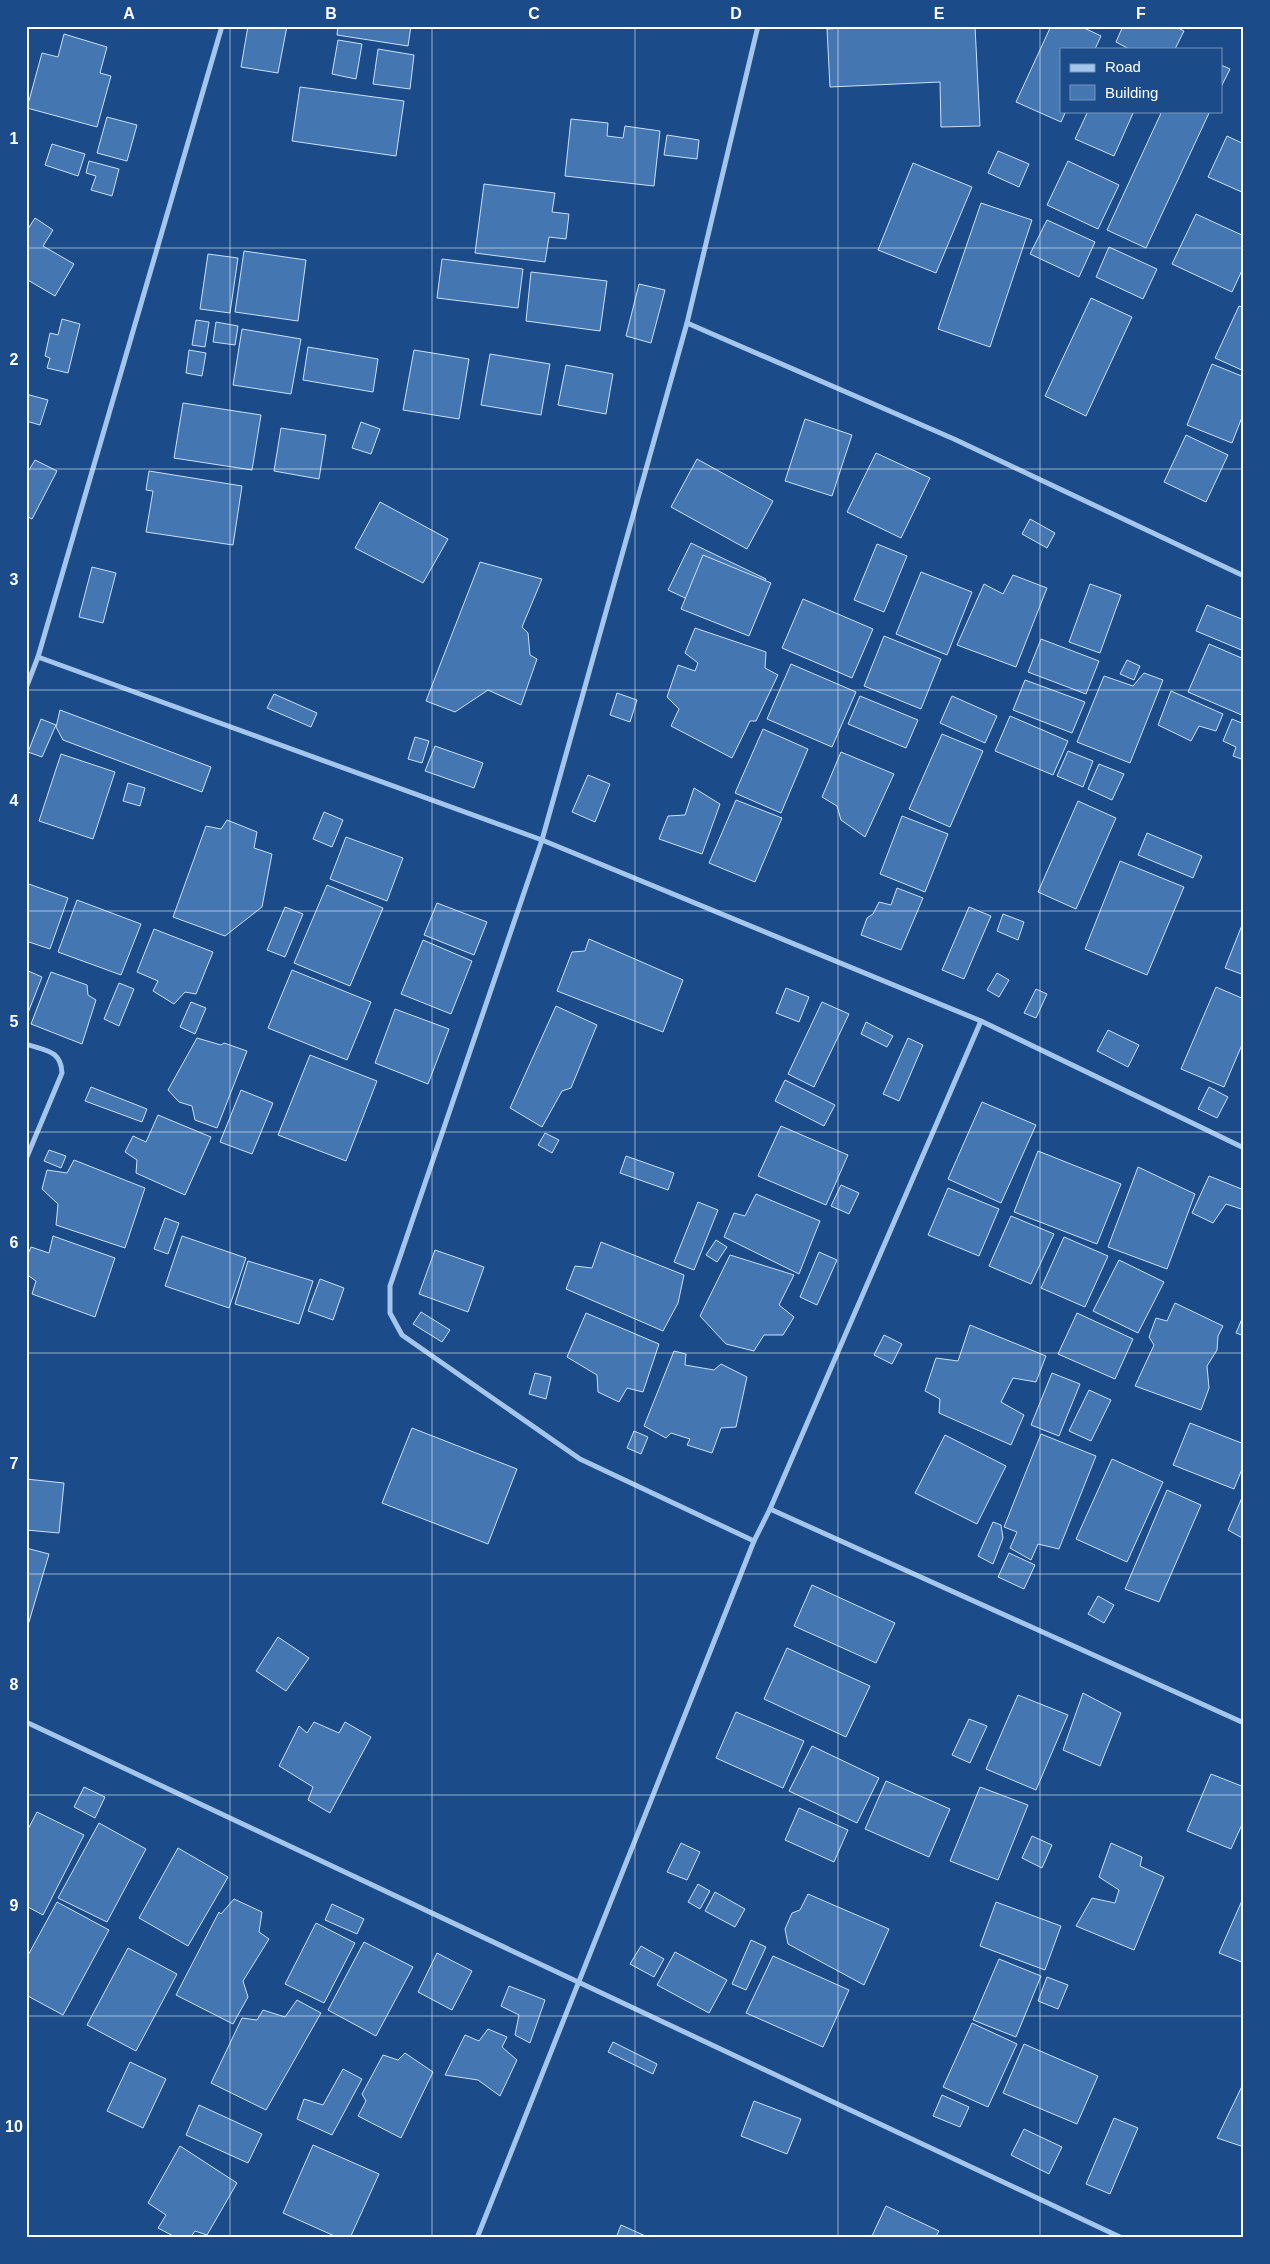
<svg xmlns="http://www.w3.org/2000/svg" width="1270" height="2264" font-family="Arial,sans-serif">
<style>
.building{fill:#4476b2;stroke:#cae0f9}
.lines{fill:none;stroke-linecap:round;stroke-linejoin:round}
.minor{stroke:#a4c6ec;stroke-width:5}
.grid{fill:none;stroke:#fff;stroke-width:1;stroke-opacity:0.55}
.neatline{fill:none;stroke:#fff;stroke-width:2}
.grid-label{font-size:16px;text-anchor:middle;font-weight:bold;fill:#fff}
</style>
<rect width="100%" height="100%" fill="#1b4c89"/>
<g class="building">
<polygon points="248,26 287,26 278,73 241,67"/>
<polygon points="338,26 411,26 408,46 337,35"/>
<polygon points="883,26 975,26 980,126 941,127 940,82 830,87 827,29"/>
<polygon points="1051,26 1080,26 1101,36 1095,49 1061,49 1061,111 1066,111 1061,122 1016,102"/>
<polygon points="1123,26 1174,26 1184,31 1175,49 1129,49 1116,42"/>
<polygon points="64,34 107,47 100,73 111,76 97,127 27,108 42,53 58,57"/>
<polygon points="338,40 362,44 356,79 332,74"/>
<polygon points="378,49 414,55 410,89 373,84"/>
<polygon points="1221,65 1230,69 1221,87"/>
<polygon points="300,87 404,101 396,156 292,141"/>
<polygon points="1088,111 1134,111 1114,156 1075,139"/>
<polygon points="1162,111 1210,111 1146,248 1107,230"/>
<polygon points="107,117 137,125 127,161 97,153"/>
<polygon points="571,119 608,123 607,136 623,138 625,126 660,131 654,186 565,176"/>
<polygon points="667,135 699,140 697,159 664,155"/>
<polygon points="1227,136 1244,144 1244,193 1208,177"/>
<polygon points="52,144 85,154 78,176 45,165"/>
<polygon points="998,151 1029,164 1019,187 988,173"/>
<polygon points="89,161 119,169 112,196 91,190 96,176 86,173"/>
<polygon points="1068,161 1119,185 1098,229 1047,205"/>
<polygon points="913,163 972,187 936,273 878,250"/>
<polygon points="484,184 555,193 552,212 569,214 566,239 549,237 545,262 475,253"/>
<polygon points="981,203 1032,220 990,347 938,329"/>
<polygon points="1196,214 1244,236 1244,266 1232,292 1172,264"/>
<polygon points="35,218 53,230 43,246 74,264 55,296 26,279 26,232"/>
<polygon points="1047,220 1095,242 1079,277 1030,254"/>
<polygon points="1109,247 1157,269 1143,299 1096,277"/>
<polygon points="244,251 306,260 298,321 235,312"/>
<polygon points="208,254 238,258 230,313 200,309"/>
<polygon points="442,259 523,269 518,308 437,298"/>
<polygon points="531,272 607,281 600,331 526,321"/>
<polygon points="639,284 665,290 651,343 626,336"/>
<polygon points="1091,298 1132,317 1086,416 1045,396"/>
<polygon points="1239,306 1244,308 1244,371 1215,358"/>
<polygon points="62,319 80,324 68,373 47,368 50,358 45,356 50,333 58,335"/>
<polygon points="196,320 209,322 205,347 192,345"/>
<polygon points="216,322 238,326 235,345 213,342"/>
<polygon points="242,329 301,339 291,394 233,385"/>
<polygon points="308,347 378,359 373,392 303,380"/>
<polygon points="189,350 206,353 202,376 186,373"/>
<polygon points="414,350 469,359 459,419 403,410"/>
<polygon points="490,354 550,364 541,415 481,405"/>
<polygon points="1212,364 1244,377 1244,412 1232,443 1187,425"/>
<polygon points="566,365 613,374 606,414 558,405"/>
<polygon points="26,394 48,400 40,425 26,421"/>
<polygon points="183,403 261,415 252,470 174,458"/>
<polygon points="805,419 852,435 832,496 785,481"/>
<polygon points="361,422 380,429 371,454 352,448"/>
<polygon points="281,428 326,435 319,479 274,471"/>
<polygon points="1186,435 1228,455 1206,502 1164,482"/>
<polygon points="876,453 930,478 901,538 847,512"/>
<polygon points="697,459 773,501 747,549 671,507"/>
<polygon points="35,460 57,471 32,519 26,516 26,475"/>
<polygon points="149,471 242,486 233,545 146,532 153,491 146,490"/>
<polygon points="380,502 448,539 423,583 355,548"/>
<polygon points="1030,519 1055,533 1047,548 1022,534"/>
<polygon points="691,543 766,579 743,625 668,590"/>
<polygon points="877,544 907,556 884,612 854,600"/>
<polygon points="703,555 771,583 749,636 681,609"/>
<polygon points="480,562 542,579 522,627 528,633 530,655 537,659 521,705 488,690 455,712 426,701"/>
<polygon points="92,567 116,573 103,623 79,617"/>
<polygon points="921,572 972,592 947,655 896,634"/>
<polygon points="1013,575 1047,588 1016,667 957,645 984,584 1003,594"/>
<polygon points="1090,584 1121,595 1100,653 1069,642"/>
<polygon points="803,599 873,629 852,678 782,648"/>
<polygon points="1207,605 1244,620 1244,651 1196,631"/>
<polygon points="695,628 766,652 765,668 778,675 756,721 750,721 732,758 671,726 679,709 667,697 678,665 695,671 698,663 685,653"/>
<polygon points="884,636 941,659 921,709 864,686"/>
<polygon points="1041,639 1099,661 1086,694 1028,672"/>
<polygon points="1209,644 1244,659 1244,716 1188,692"/>
<polygon points="1127,660 1140,666 1134,680 1120,674"/>
<polygon points="791,664 856,692 832,747 767,719"/>
<polygon points="1144,673 1163,680 1130,763 1077,742 1104,676 1133,686"/>
<polygon points="1025,680 1085,702 1072,733 1013,710"/>
<polygon points="1171,691 1223,714 1216,731 1199,726 1191,741 1158,725"/>
<polygon points="617,693 637,700 630,722 610,715"/>
<polygon points="274,694 317,713 311,727 267,708"/>
<polygon points="860,696 918,720 906,748 848,724"/>
<polygon points="952,696 997,716 985,743 940,723"/>
<polygon points="60,710 211,767 202,792 63,740 56,727"/>
<polygon points="1010,716 1068,741 1053,775 995,751"/>
<polygon points="41,719 56,725 42,757 28,752"/>
<polygon points="1232,719 1244,724 1244,760 1233,756 1236,747 1223,741"/>
<polygon points="763,729 808,749 781,813 735,793"/>
<polygon points="942,734 983,751 950,827 909,809"/>
<polygon points="415,737 429,741 422,763 408,759"/>
<polygon points="435,746 483,763 474,788 425,771"/>
<polygon points="1068,751 1093,761 1083,787 1057,776"/>
<polygon points="841,752 894,774 865,837 841,820 837,806 822,797"/>
<polygon points="61,754 115,772 93,839 39,821"/>
<polygon points="1099,764 1124,774 1112,800 1088,789"/>
<polygon points="588,775 610,784 595,822 572,812"/>
<polygon points="128,783 145,788 140,806 123,801"/>
<polygon points="694,788 720,804 702,854 659,839 668,816 685,815"/>
<polygon points="736,800 782,818 755,882 709,863"/>
<polygon points="1078,801 1116,818 1076,909 1038,892"/>
<polygon points="324,812 343,820 332,847 313,839"/>
<polygon points="902,816 948,834 925,892 880,874"/>
<polygon points="227,820 257,832 254,848 272,854 262,907 225,936 173,917 206,826 221,829"/>
<polygon points="1147,833 1202,856 1193,878 1138,855"/>
<polygon points="346,837 403,858 387,901 330,879"/>
<polygon points="1120,861 1184,887 1147,975 1085,949"/>
<polygon points="26,883 68,898 50,949 26,941"/>
<polygon points="327,885 383,908 350,986 294,963"/>
<polygon points="897,888 923,898 901,950 861,935 867,918 873,914 879,902 891,905"/>
<polygon points="77,900 141,924 121,975 58,952"/>
<polygon points="437,903 487,922 474,955 424,935"/>
<polygon points="285,907 303,914 285,957 267,950"/>
<polygon points="969,907 991,916 964,979 942,970"/>
<polygon points="1003,914 1024,922 1018,940 997,931"/>
<polygon points="1244,920 1244,975 1225,968"/>
<polygon points="154,929 213,952 196,994 185,992 174,1004 153,991 158,981 137,972"/>
<polygon points="589,939 683,980 663,1032 557,991 572,952 585,951"/>
<polygon points="423,940 472,961 451,1014 401,994"/>
<polygon points="26,970 42,977 26,1018"/>
<polygon points="292,970 371,1002 347,1060 268,1028"/>
<polygon points="51,972 87,985 88,995 96,1000 82,1044 31,1024"/>
<polygon points="997,973 1009,980 999,997 987,990"/>
<polygon points="119,983 134,989 119,1026 104,1019"/>
<polygon points="1216,987 1244,999 1244,1040 1224,1087 1181,1069"/>
<polygon points="786,988 809,997 799,1022 776,1013"/>
<polygon points="1036,989 1047,994 1036,1018 1024,1013"/>
<polygon points="191,1002 206,1008 195,1034 180,1027"/>
<polygon points="822,1002 849,1014 814,1087 788,1074"/>
<polygon points="556,1006 597,1025 571,1088 562,1091 542,1127 510,1108"/>
<polygon points="395,1009 449,1029 428,1084 375,1063"/>
<polygon points="866,1022 893,1036 887,1047 861,1034"/>
<polygon points="1108,1030 1139,1045 1128,1067 1097,1051"/>
<polygon points="197,1038 221,1045 224,1043 247,1051 217,1128 195,1120 192,1106 179,1102 168,1090"/>
<polygon points="908,1038 923,1045 899,1101 883,1094"/>
<polygon points="310,1055 377,1081 346,1161 278,1135"/>
<polygon points="785,1080 835,1105 824,1126 775,1101"/>
<polygon points="91,1087 147,1109 142,1122 85,1101"/>
<polygon points="1209,1087 1228,1097 1217,1118 1198,1109"/>
<polygon points="241,1090 273,1103 252,1154 220,1142"/>
<polygon points="982,1102 1036,1125 1001,1203 948,1179"/>
<polygon points="158,1115 211,1137 185,1195 136,1173 137,1160 125,1152 133,1136 146,1142"/>
<polygon points="781,1126 848,1155 826,1205 758,1176"/>
<polygon points="545,1133 559,1140 552,1153 538,1145"/>
<polygon points="49,1150 66,1156 61,1168 44,1161"/>
<polygon points="1038,1151 1121,1184 1097,1244 1014,1212"/>
<polygon points="626,1156 674,1173 668,1190 620,1173"/>
<polygon points="74,1160 145,1188 125,1248 56,1225 58,1204 42,1189 47,1170 67,1173"/>
<polygon points="1138,1167 1195,1194 1167,1269 1108,1247"/>
<polygon points="1209,1176 1244,1190 1244,1210 1226,1204 1213,1223 1192,1213"/>
<polygon points="841,1185 859,1193 849,1214 831,1206"/>
<polygon points="948,1188 999,1209 979,1256 928,1235"/>
<polygon points="756,1194 820,1221 799,1274 724,1237 734,1213 745,1216"/>
<polygon points="698,1202 718,1210 694,1270 674,1262"/>
<polygon points="1011,1216 1054,1234 1031,1284 989,1266"/>
<polygon points="165,1218 179,1223 168,1254 154,1249"/>
<polygon points="53,1236 115,1258 95,1317 32,1294 36,1281 26,1274 26,1259 31,1247 49,1253"/>
<polygon points="182,1236 246,1258 229,1308 165,1286"/>
<polygon points="1064,1237 1108,1256 1085,1307 1041,1288"/>
<polygon points="716,1240 727,1247 717,1262 706,1255"/>
<polygon points="601,1242 684,1275 678,1303 663,1331 566,1289 575,1266 592,1268"/>
<polygon points="435,1250 484,1267 468,1312 419,1294"/>
<polygon points="819,1252 837,1260 817,1305 800,1297"/>
<polygon points="730,1255 794,1275 779,1305 794,1317 783,1335 764,1335 754,1351 726,1344 700,1316"/>
<polygon points="1119,1260 1164,1282 1138,1333 1093,1311"/>
<polygon points="248,1261 313,1281 299,1324 235,1304"/>
<polygon points="320,1279 344,1288 333,1320 308,1311"/>
<polygon points="1175,1303 1223,1326 1218,1336 1217,1350 1207,1366 1209,1388 1201,1410 1135,1386 1154,1345 1149,1337 1156,1318 1167,1321"/>
<polygon points="421,1312 450,1330 442,1342 413,1324"/>
<polygon points="586,1313 659,1344 643,1392 627,1388 619,1402 598,1392 597,1375 567,1357"/>
<polygon points="1077,1313 1133,1339 1115,1379 1058,1354"/>
<polygon points="1244,1314 1244,1336 1236,1333"/>
<polygon points="970,1325 1046,1356 1036,1382 1013,1378 1001,1402 1024,1415 1011,1445 939,1413 940,1399 925,1391 936,1358 958,1361"/>
<polygon points="884,1335 902,1344 892,1364 874,1355"/>
<polygon points="674,1351 686,1354 685,1365 714,1370 721,1364 747,1377 736,1427 721,1428 712,1453 687,1445 690,1439 671,1433 666,1438 644,1426"/>
<polygon points="535,1373 551,1377 546,1399 529,1394"/>
<polygon points="1052,1373 1080,1384 1059,1436 1031,1425"/>
<polygon points="1089,1390 1111,1400 1091,1441 1069,1431"/>
<polygon points="1190,1423 1244,1444 1244,1464 1234,1489 1173,1465"/>
<polygon points="412,1428 517,1469 488,1544 382,1503"/>
<polygon points="634,1431 648,1437 641,1454 627,1448"/>
<polygon points="1041,1434 1096,1456 1059,1549 1038,1544 1031,1560 1010,1548 1017,1532 1004,1527"/>
<polygon points="945,1435 1006,1466 977,1524 915,1493"/>
<polygon points="1112,1459 1163,1482 1127,1562 1076,1539"/>
<polygon points="26,1479 64,1483 59,1533 26,1530"/>
<polygon points="1167,1490 1201,1505 1159,1602 1125,1589"/>
<polygon points="1244,1493 1244,1539 1228,1530"/>
<polygon points="993,1522 1001,1525 1003,1538 993,1564 978,1556"/>
<polygon points="26,1548 49,1554 26,1632"/>
<polygon points="1009,1553 1035,1565 1024,1589 998,1577"/>
<polygon points="812,1585 895,1623 876,1663 794,1626"/>
<polygon points="1098,1596 1114,1605 1104,1623 1088,1614"/>
<polygon points="278,1637 309,1658 286,1691 256,1671"/>
<polygon points="787,1648 870,1686 846,1737 764,1699"/>
<polygon points="1083,1693 1121,1713 1100,1766 1063,1750"/>
<polygon points="1018,1695 1068,1715 1036,1790 986,1769"/>
<polygon points="736,1712 804,1741 783,1788 716,1758"/>
<polygon points="969,1719 987,1726 970,1763 952,1755"/>
<polygon points="314,1722 339,1733 345,1722 371,1737 330,1813 308,1800 313,1787 279,1766 299,1726 307,1733"/>
<polygon points="812,1746 879,1778 857,1823 789,1791"/>
<polygon points="1211,1774 1244,1787 1244,1820 1231,1849 1187,1831"/>
<polygon points="886,1781 950,1809 929,1857 865,1829"/>
<polygon points="84,1787 105,1797 95,1818 74,1807"/>
<polygon points="980,1787 1028,1805 998,1880 950,1861"/>
<polygon points="799,1808 848,1830 834,1862 785,1840"/>
<polygon points="37,1812 84,1835 43,1915 26,1906 26,1833"/>
<polygon points="99,1823 146,1849 107,1922 58,1898"/>
<polygon points="1032,1836 1052,1845 1042,1868 1022,1858"/>
<polygon points="681,1843 700,1852 687,1880 667,1872"/>
<polygon points="1111,1843 1142,1857 1140,1866 1164,1877 1134,1950 1076,1926 1092,1898 1115,1903 1119,1890 1099,1877"/>
<polygon points="178,1848 228,1877 188,1946 139,1918"/>
<polygon points="698,1884 710,1891 700,1909 688,1902"/>
<polygon points="715,1892 745,1909 735,1927 705,1911"/>
<polygon points="808,1894 889,1929 864,1985 788,1944 785,1929 792,1913 800,1910"/>
<polygon points="1244,1896 1244,1963 1219,1953"/>
<polygon points="234,1899 262,1912 259,1932 269,1939 243,1981 248,1997 233,2024 176,1995 219,1912 221,1914"/>
<polygon points="57,1902 109,1930 63,2015 26,1995 26,1959"/>
<polygon points="996,1902 1061,1926 1045,1970 980,1946"/>
<polygon points="332,1904 364,1919 357,1934 325,1920"/>
<polygon points="316,1923 355,1943 324,2003 285,1984"/>
<polygon points="751,1940 766,1947 746,1990 732,1984"/>
<polygon points="364,1942 413,1967 376,2036 328,2010"/>
<polygon points="641,1946 664,1959 654,1977 630,1964"/>
<polygon points="128,1948 177,1974 136,2051 87,2025"/>
<polygon points="675,1952 727,1980 709,2013 657,1985"/>
<polygon points="437,1953 472,1971 452,2010 418,1992"/>
<polygon points="773,1956 849,1990 823,2047 746,2013"/>
<polygon points="999,1959 1041,1976 1016,2037 973,2020"/>
<polygon points="1047,1977 1068,1985 1058,2009 1038,2001"/>
<polygon points="509,1986 545,2000 530,2043 515,2035 519,2015 501,2006"/>
<polygon points="297,2000 321,2013 266,2110 211,2083 242,2018 257,2020 263,2010 285,2017"/>
<polygon points="972,2023 1017,2044 988,2107 943,2087"/>
<polygon points="488,2029 507,2037 502,2047 517,2060 500,2096 478,2080 445,2075 465,2035 479,2041"/>
<polygon points="613,2042 657,2064 653,2074 608,2052"/>
<polygon points="1024,2044 1098,2076 1077,2124 1003,2093"/>
<polygon points="405,2053 433,2072 401,2138 358,2116 366,2101 362,2094 383,2055 398,2060"/>
<polygon points="130,2062 166,2079 143,2128 107,2111"/>
<polygon points="343,2069 362,2079 332,2135 297,2119 304,2099 323,2105"/>
<polygon points="1244,2082 1244,2147 1217,2138"/>
<polygon points="942,2095 969,2107 960,2127 933,2116"/>
<polygon points="754,2101 801,2119 787,2154 741,2136"/>
<polygon points="199,2105 262,2134 248,2163 186,2135"/>
<polygon points="1114,2118 1138,2128 1110,2194 1086,2184"/>
<polygon points="1024,2129 1062,2147 1049,2174 1011,2155"/>
<polygon points="313,2145 379,2174 350,2238 339,2238 283,2213"/>
<polygon points="180,2146 237,2183 207,2235 195,2231 190,2238 177,2238 158,2228 166,2215 148,2203"/>
<polygon points="886,2206 939,2231 935,2238 871,2238"/>
<polygon points="621,2225 650,2238 616,2238"/>
</g>
<g class="lines">
<g class="minor">
<polyline points="1243,26 1244,26"/>
<polyline points="687,323 758,26"/>
<polyline points="38,657 542,840 981,1021 1244,1148"/>
<polyline points="26,688 38,657 222,26"/>
<path d="M26 1044C46 1051 61 1050 62 1073L26 1159"/>
<polyline points="770,1509 1244,1723"/>
<polyline points="754,1541 580,1459 402,1335 390,1313 390,1286 542,840 687,323 954,439 1244,576"/>
<polyline points="26,1722 1122,2238"/>
<polyline points="477,2238 754,1541 770,1509 981,1021"/>
</g>
</g>
<path class="grid" d="M230 26V2238M432 26V2238M635 26V2238M838 26V2238M1040 26V2238M26 248H1244M26 469H1244M26 690H1244M26 911H1244M26 1132H1244M26 1353H1244M26 1574H1244M26 1795H1244M26 2016H1244"/>
<rect width="1270" height="2264" fill="none" stroke="#1b4c89" stroke-width="55"/>
<rect x="1060" y="48" width="162" height="65" fill="#1b4c89" stroke="#7694b8"/>
<rect x="1070" y="64" width="25" height="8" fill="#a4c6ec" stroke="#7694b8"/>
<text x="1105" y="72" font-size="15" fill="#ffffff">Road</text>
<rect x="1070" y="85" width="25" height="15" fill="#4476b2" stroke="#7694b8"/>
<text x="1105" y="98" font-size="15" fill="#ffffff">Building</text>
<rect x="28" y="28" width="1214" height="2208" class="neatline"/>
<g class="grid-label">
<text x="129" y="19">A</text>
<text x="331" y="19">B</text>
<text x="534" y="19">C</text>
<text x="736" y="19">D</text>
<text x="939" y="19">E</text>
<text x="1141" y="19">F</text>
<text x="14" y="144">1</text>
<text x="14" y="365">2</text>
<text x="14" y="585">3</text>
<text x="14" y="806">4</text>
<text x="14" y="1027">5</text>
<text x="14" y="1248">6</text>
<text x="14" y="1469">7</text>
<text x="14" y="1690">8</text>
<text x="14" y="1911">9</text>
<text x="14" y="2132">10</text>
</g>
</svg>
